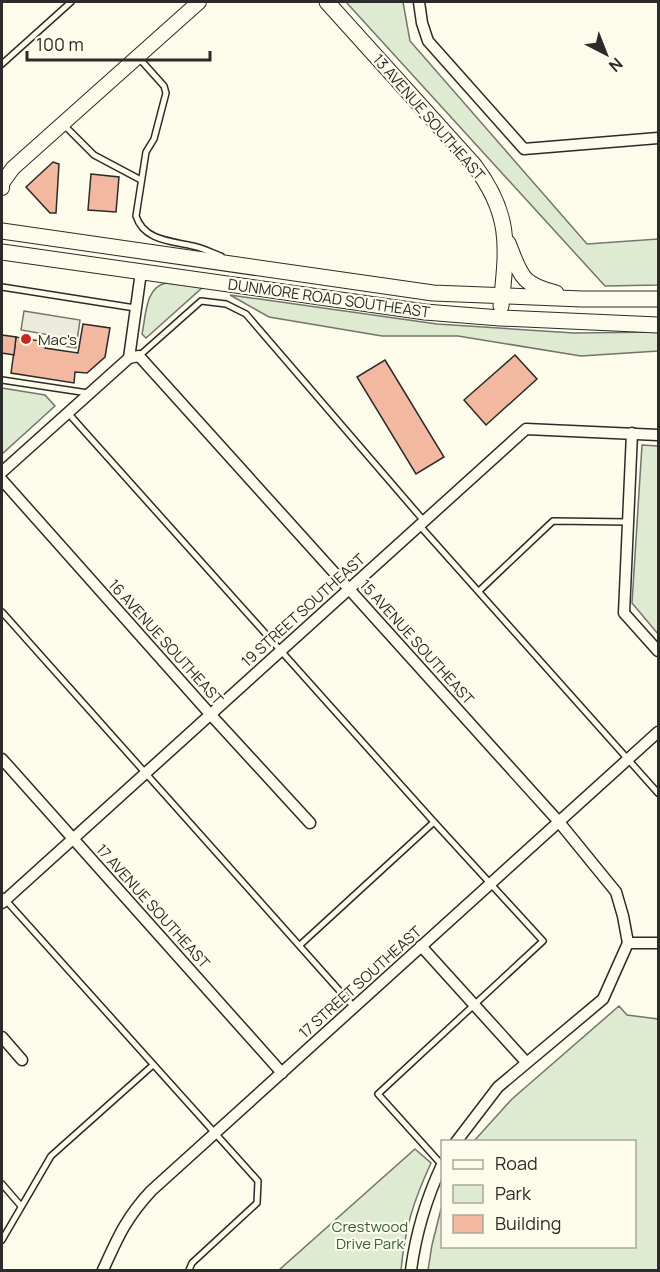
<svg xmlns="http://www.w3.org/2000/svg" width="660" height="1272" font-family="Manrope,sans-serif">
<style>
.green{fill:#deebd1;stroke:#74746e;stroke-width:1.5}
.parking{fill:#eceadb;stroke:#74746e;stroke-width:1.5}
.building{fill:#f2b8a0;stroke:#2b2b2b;stroke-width:1.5}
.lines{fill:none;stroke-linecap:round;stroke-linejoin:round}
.service-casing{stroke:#2b2b2b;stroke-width:8}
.minor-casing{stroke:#2b2b2b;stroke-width:13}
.tertiary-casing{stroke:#2b2b2b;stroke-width:16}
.secondary-casing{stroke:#2b2b2b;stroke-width:17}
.service{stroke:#fdfbea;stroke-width:5}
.minor{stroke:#fdfbea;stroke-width:10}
.tertiary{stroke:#fdfbea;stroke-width:14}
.secondary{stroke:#fdfbea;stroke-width:15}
.poi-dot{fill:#c62828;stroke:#fdfbea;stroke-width:2}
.labels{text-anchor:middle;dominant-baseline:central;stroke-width:4.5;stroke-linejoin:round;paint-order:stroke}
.street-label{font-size:15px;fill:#2b2b2b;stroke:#fdfbea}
.poi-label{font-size:15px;fill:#2b2b2b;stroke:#fdfbea;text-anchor:start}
.park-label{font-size:15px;fill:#34623c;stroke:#fdfbea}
</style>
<rect width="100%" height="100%" fill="#fdfbea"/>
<g class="green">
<polygon points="346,2 403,2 410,41 587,244 658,239 658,285 605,286"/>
<path d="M166 283 203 287 146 338 142 334C146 316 145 287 166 283Z"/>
<polygon points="230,295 437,324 574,333 658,332 658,351 581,356 458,336 382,336 269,317"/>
<polygon points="2,388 45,395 55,406 2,454"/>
<polygon points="642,445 658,446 658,634 632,603"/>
<polygon points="619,1006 627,1015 658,1019 658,1270 428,1270 432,1245 442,1205 442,1246 634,1246 634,1142 474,1141 512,1099"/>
<path d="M415 1149 431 1163C413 1202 405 1228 401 1270H279Z"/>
</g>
<polygon class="parking" points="24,311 80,320 76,348 49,344 50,335 21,330"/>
<g class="building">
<polygon points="53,162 59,164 56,213 50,213 26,187"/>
<polygon points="91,174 119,177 116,212 88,210"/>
<polygon points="83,324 110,328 105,357 87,373 75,372 74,383 11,373 16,337 46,342 45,348 78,353"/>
<polygon points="2,335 16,337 14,355 2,353"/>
<polygon points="515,355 537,379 486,425 464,400"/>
<polygon points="385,360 444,457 416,474 357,377"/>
</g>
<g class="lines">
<defs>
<g id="service">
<path d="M138 57 164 86 166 93 154 139 146 152 136 216C144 241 172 241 193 246 203 248 212 253 221 256"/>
<polyline points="2,64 71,2"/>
<polyline points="63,124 94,155 141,180"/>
<polyline points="2,287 135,308"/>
<polyline points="139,356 201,301 226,304 246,314 424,521"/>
<polyline points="2,380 88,393"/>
<polyline points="68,413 434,822 543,941 378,1094 442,1165"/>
<polyline points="420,526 658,793"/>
<polyline points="479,591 553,521 628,522"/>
<polyline points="2,612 354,1007"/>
<polyline points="2,896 258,1181 257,1203 192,1263 189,1270"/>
<polyline points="300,945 434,822"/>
<polyline points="2,1184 21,1206"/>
<polyline points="2,1240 51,1156 153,1065"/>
</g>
<g id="minor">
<polyline points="419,2 422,23 428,41 524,149 658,138"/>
<polyline points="129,358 139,356 559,822 616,892 623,916 628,943 603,999 498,1087 456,1142"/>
<polyline points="632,433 624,613 658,651"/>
<polyline points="2,472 129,358 141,272"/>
<polyline points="2,480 210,714 310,823"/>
<polyline points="2,759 282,1073"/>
<polyline points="2,903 526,429 658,435"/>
<polyline points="628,943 658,943"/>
<polyline points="421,946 526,1062"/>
<polyline points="2,1037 22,1060"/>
<path d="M103 1270C118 1237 126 1218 151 1191L658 732"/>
<path d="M411 1270C416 1233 426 1199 442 1165"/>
</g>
<polyline id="tertiary" points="2,188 2,183 13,168 199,2"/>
<g id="secondary">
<path d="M327 2 474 165C512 215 507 247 501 306"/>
<polyline points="2,231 433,293 582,299 658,299"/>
<path d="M508 243C521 275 520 284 556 293"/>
<polyline points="2,252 425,312 500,318 658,325"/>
</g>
</defs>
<use href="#service" class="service-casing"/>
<use href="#minor" class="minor-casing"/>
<use href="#tertiary" class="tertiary-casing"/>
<use href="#secondary" class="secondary-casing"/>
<use href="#service" class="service"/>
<use href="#minor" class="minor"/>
<use href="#tertiary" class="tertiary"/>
<use href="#secondary" class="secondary"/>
</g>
<circle class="poi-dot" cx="26" cy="339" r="6"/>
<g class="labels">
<g class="street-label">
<text transform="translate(429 117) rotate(49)">13 AVENUE SOUTHEAST</text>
<text transform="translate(329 298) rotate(8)">DUNMORE ROAD SOUTHEAST</text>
<text transform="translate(303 610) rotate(-42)">19 STREET SOUTHEAST</text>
<text transform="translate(166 642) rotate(48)">16 AVENUE SOUTHEAST</text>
<text transform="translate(417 642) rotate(48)">15 AVENUE SOUTHEAST</text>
<text transform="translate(153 906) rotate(48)">17 AVENUE SOUTHEAST</text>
<text transform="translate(360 982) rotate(-42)">17 STREET SOUTHEAST</text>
</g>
<g class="poi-label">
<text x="38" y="339">Mac's</text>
</g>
<g class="park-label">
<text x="370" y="1226">Crestwood<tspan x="370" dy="17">Drive Park</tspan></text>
</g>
</g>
<rect width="660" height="1272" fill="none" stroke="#2b2b2b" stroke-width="6"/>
<rect x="441" y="1140" width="195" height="108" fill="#fdfbea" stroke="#a9a89e" stroke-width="1.5"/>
<rect x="453" y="1160" width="30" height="9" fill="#fdfbea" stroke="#a9a89e" stroke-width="1.5"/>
<text x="495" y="1170" font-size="18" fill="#2b2b2b">Road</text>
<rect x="453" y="1185" width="30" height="18" fill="#deebd1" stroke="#a9a89e" stroke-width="1.5"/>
<text x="495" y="1200" font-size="18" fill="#2b2b2b">Park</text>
<rect x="453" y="1215" width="30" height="18" fill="#f2b8a0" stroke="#a9a89e" stroke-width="1.5"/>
<text x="495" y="1230" font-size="18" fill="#2b2b2b">Building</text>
<g transform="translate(606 54) rotate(138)" stroke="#fdfbea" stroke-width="4.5" paint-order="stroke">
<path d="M0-4.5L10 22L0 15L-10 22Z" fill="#2b2b2b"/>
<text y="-9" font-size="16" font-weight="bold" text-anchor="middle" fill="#2b2b2b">N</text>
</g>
<path d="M27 51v9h183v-9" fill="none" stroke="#2b2b2b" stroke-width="3"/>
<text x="36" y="51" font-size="18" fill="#2b2b2b" stroke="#fdfbea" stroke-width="4.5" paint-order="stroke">100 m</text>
</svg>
